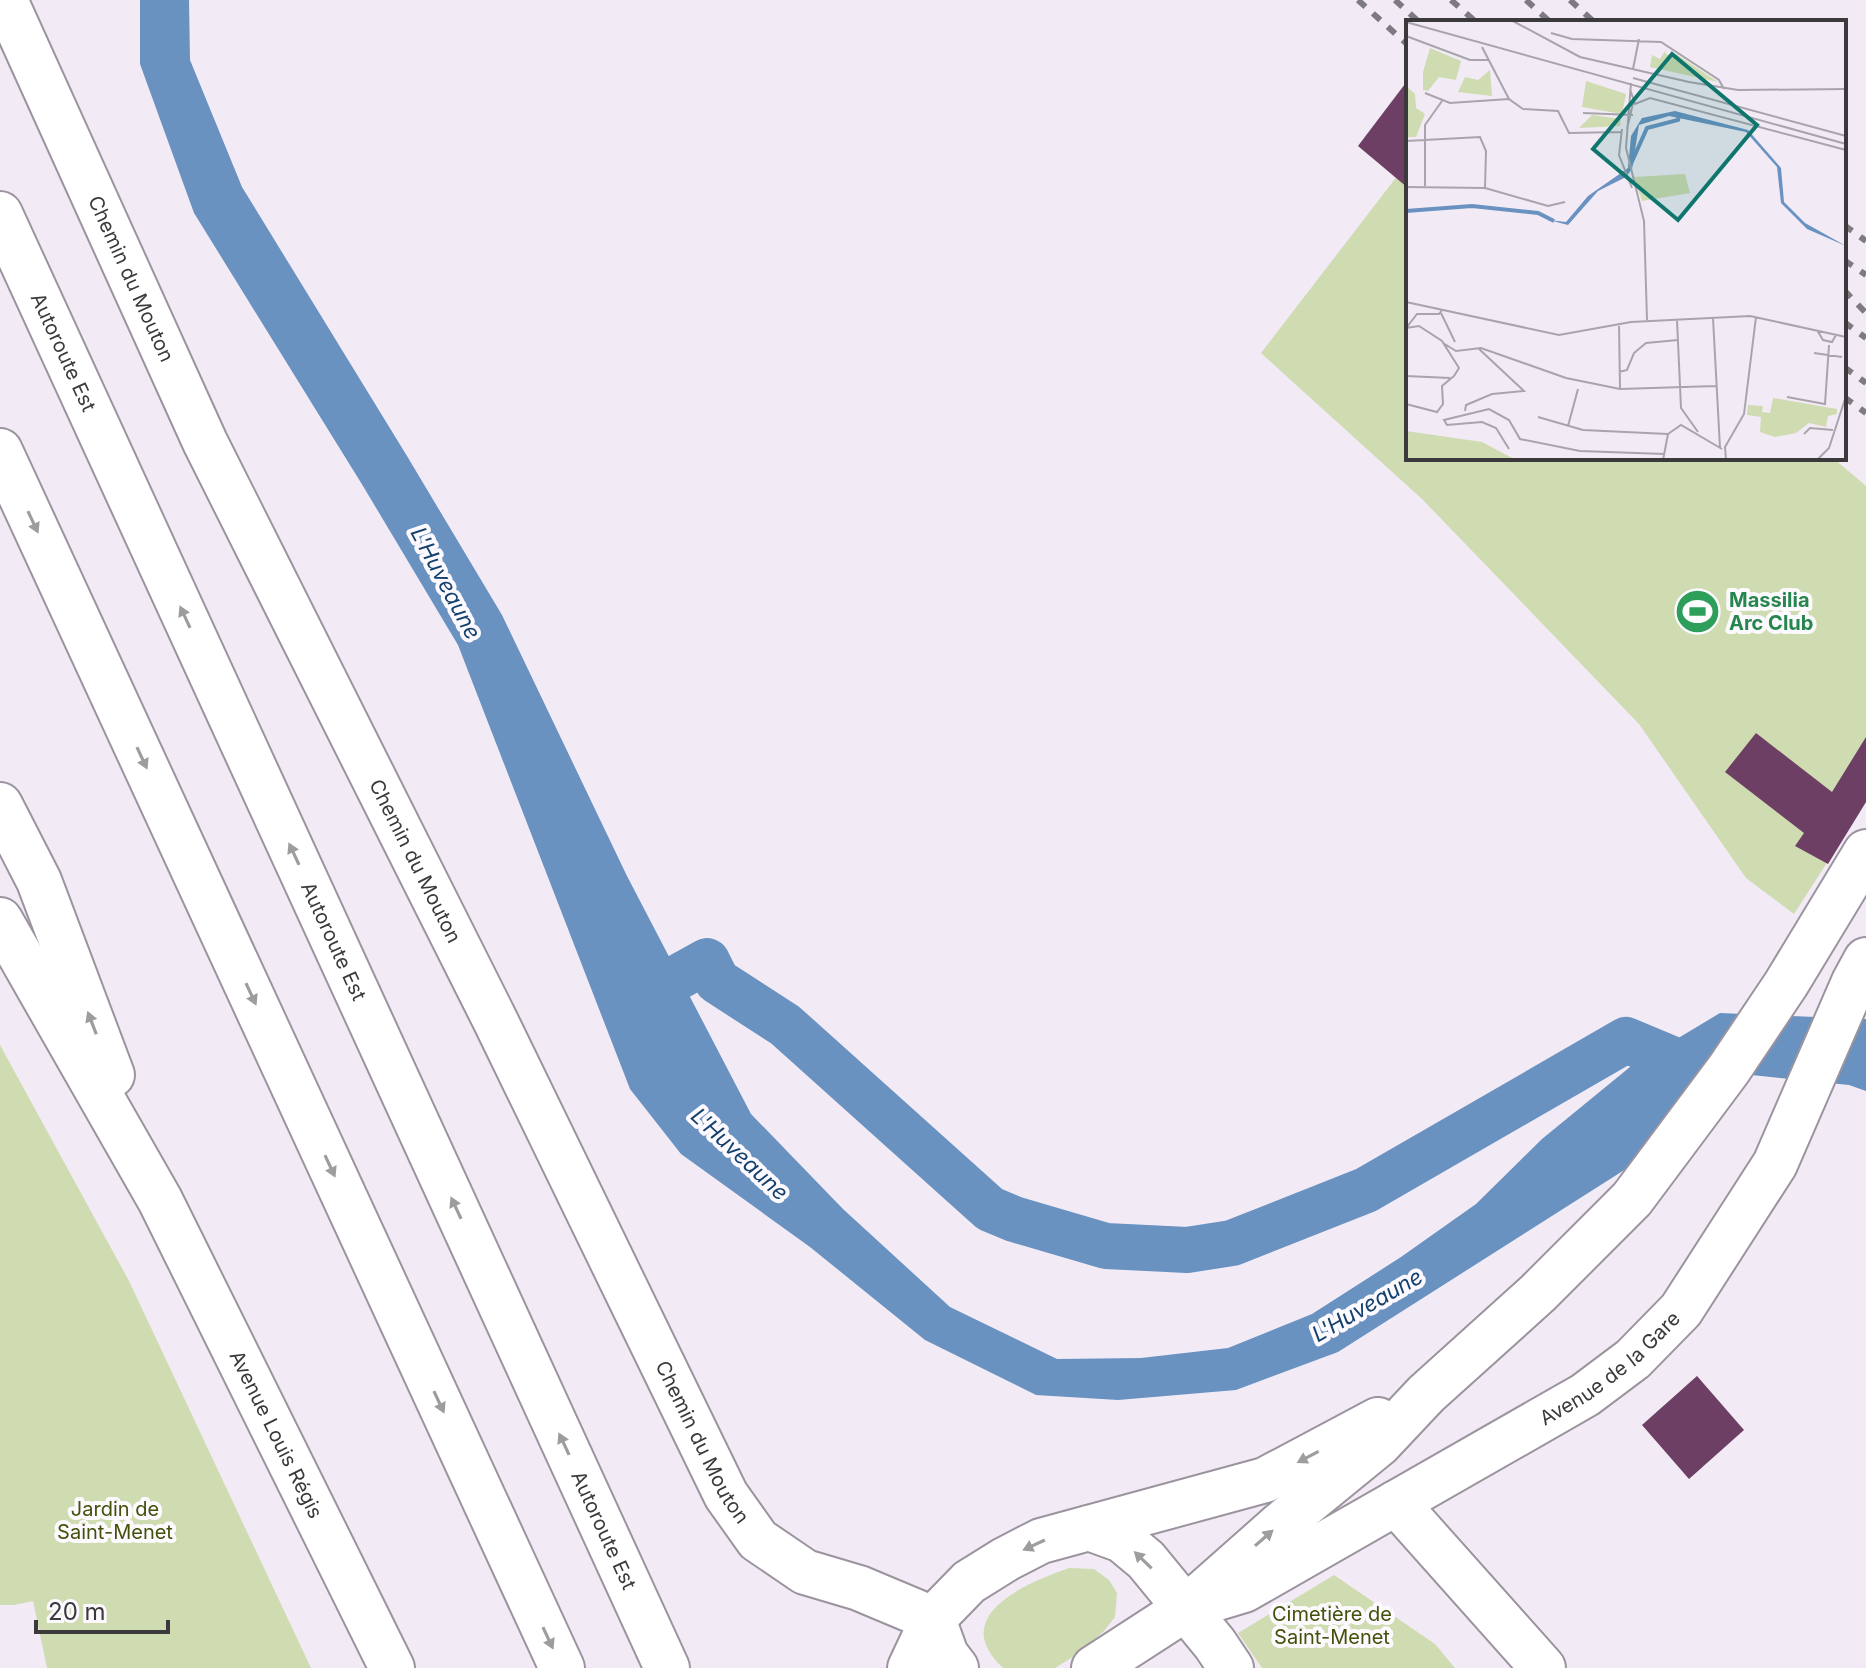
<svg xmlns="http://www.w3.org/2000/svg" width="1866" height="1668" font-family="Inter,sans-serif">
<style>
.green{fill:#cfdbb0}
.water{fill:#6992c1}
.lines{fill:none;stroke-linecap:round;stroke-linejoin:round}
.canal{stroke:#6992c1;stroke-width:46}
.building{fill:#6d3f65}
.minor-casing{stroke:#9b949f;stroke-width:48}
.major-casing{stroke:#9b949f;stroke-width:48}
.highway-casing{stroke:#9b949f;stroke-width:48}
.minor{stroke:#fff;stroke-width:44}
.major{stroke:#fff;stroke-width:44}
.highway{stroke:#fff;stroke-width:44}
.rail{stroke:#7e7a81;stroke-width:6;stroke-dasharray:10 10;stroke-linecap:butt}
.oneway{fill:#9e9c9e}
.labels{text-anchor:middle;dominant-baseline:central;stroke-width:8;stroke-linejoin:round;paint-order:stroke}
.street-label{font-size:20px;fill:#3c393d;stroke:#fdfaff}
.leisure-label{font-size:20px;font-weight:bold;fill:#27864d;stroke:#fdfaff;text-anchor:start}
.park-label{font-size:20px;fill:#45510a;stroke:#fdfaff}
.water-label{font-size:22px;font-style:italic;fill:#13406d;stroke:#fdfaff}
.inset-river{fill:none;stroke:#6992c1;stroke-width:4}
.inset-road{fill:none;stroke:#a9a4ac;stroke-width:2}
.view{fill:#0f766e;fill-opacity:0.15;stroke:#0f766e;stroke-width:4}
.inset-edge{fill:none;stroke:#3c393d;stroke-width:4}
</style>
<rect width="100%" height="100%" fill="#f2ebf6"/>
<g class="green">
<polygon points="1408,162 1408,458 1833,458 1866,486 1866,802 1794,914 1746,878 1639,724 1422,499 1261,353"/>
<polygon points="0,1045 129,1281 311,1668 47,1668 33,1601 14,1605 0,1605"/>
<path d="M1069 1568 1094 1569 1109 1580 1117 1593 1115 1617 1104 1631 1076 1655 1055 1668H1003C947 1616 1026 1583 1069 1568Z"/>
<polygon points="1334,1575 1435,1644 1455,1668 1262,1668 1238,1633"/>
</g>
<polygon class="water" points="140,0 189,0 190,60 242,187 407,456 502,615 627,876 751,1114 843,1209 950,1307 1057,1359 1141,1358 1228,1348 1312,1314 1401,1257 1476,1204 1542,1139 1630,1067 1720,1013 1866,1019 1866,1091 1849,1085 1742,1074 1629,1167 1338,1352 1236,1390 1118,1400 1036,1395 925,1340 810,1247 681,1154 630,1089 458,645 363,486 194,213 140,64"/>
<g class="lines">
<polyline class="canal" points="633,1002 707,961 717,981 785,1025 990,1209 1014,1219 1106,1246 1187,1250 1232,1243 1366,1190 1626,1040 1705,1073"/>
</g>
<g class="building">
<polygon points="1408,80 1408,188 1358,146"/>
<polygon points="1756,733 1832,792 1866,737 1866,802 1828,864 1795,846 1804,833 1725,772"/>
<polygon points="1697,1376 1744,1430 1689,1479 1642,1425"/>
</g>
<g class="lines">
<defs>
<g id="minor">
<path id="s1" d="M5 0 205 442 495 1020 726 1495 758 1540 805 1572 859 1588 933 1619 910 1668"/>
<polyline points="1396,1503 1543,1668"/>
<polyline points="1089,1528 1122,1540 1146,1560 1215,1644 1231,1668"/>
<path id="s2" d="M1214 1599 1244 1590 1396 1503 1585 1395 1633 1359 1681 1310 1775 1164 1854 982 1866 960"/>
<polyline points="956,1668 946,1655 933,1619 969,1582 1006,1559 1041,1541 1265,1480 1378,1420"/>
<polyline points="1094,1668 1185,1609 1281,1524 1379,1444 1426,1394 1538,1293 1632,1199 1729,1069 1786,984 1866,852"/>
</g>
<g id="major">
<polyline points="0,805 39,881 112,1075"/>
<path id="s3" d="M0 920 160 1200 392 1668"/>
</g>
<g id="highway">
<path id="s4" d="M0 214 667 1668"/>
<polyline points="0,451 562,1668"/>
</g>
</defs>
<use href="#minor" class="minor-casing"/>
<use href="#major" class="major-casing"/>
<use href="#highway" class="highway-casing"/>
<use href="#minor" class="minor"/>
<use href="#major" class="major"/>
<use href="#highway" class="highway"/>
<g class="rail">
<polyline points="1358,0 1408,45"/>
<polyline points="1395,0 1419,22"/>
<polyline points="1451,0 1476,22"/>
<polyline points="1526,0 1550,22"/>
<polyline points="1570,0 1594,22"/>
<polyline points="1844,225 1866,241"/>
<polyline points="1844,260 1866,275"/>
<polyline points="1844,290 1866,313"/>
<polyline points="1844,322 1866,338"/>
<polyline points="1844,367 1866,383"/>
<polyline points="1844,397 1866,413"/>
</g>
</g>
<defs><path id="oneway-solid" d="M-6-.8H1V-3.2L6.5 0L1 3.2V.8H-6Z" transform="scale(2)"/></defs>
<g class="oneway">
<use href="#oneway-solid" transform="translate(33 522) rotate(65)"/>
<use href="#oneway-solid" transform="translate(185 617) rotate(-115)"/>
<use href="#oneway-solid" transform="translate(142 758) rotate(65)"/>
<use href="#oneway-solid" transform="translate(294 854) rotate(-115)"/>
<use href="#oneway-solid" transform="translate(251 994) rotate(65)"/>
<use href="#oneway-solid" transform="translate(92 1023) rotate(-111)"/>
<use href="#oneway-solid" transform="translate(330 1166) rotate(65)"/>
<use href="#oneway-solid" transform="translate(456 1208) rotate(-115)"/>
<use href="#oneway-solid" transform="translate(439 1402) rotate(65)"/>
<use href="#oneway-solid" transform="translate(564 1444) rotate(-115)"/>
<use href="#oneway-solid" transform="translate(1308 1457) rotate(152)"/>
<use href="#oneway-solid" transform="translate(1264 1538) rotate(-41)"/>
<use href="#oneway-solid" transform="translate(1034 1545) rotate(155)"/>
<use href="#oneway-solid" transform="translate(1143 1560) rotate(-136)"/>
<use href="#oneway-solid" transform="translate(548 1638) rotate(65)"/>
</g>
<defs>
<symbol id="stadium-disc" viewBox="-11 -11 22 22"><circle r="9.5" fill="#2e9e5b" stroke="#fdfaff"/><path d="M0-5a6.5 5 0 1 0 0 10a6.5 5 0 1 0 0-10ZM-3.5-1.8h7v3.6h-7Z" fill="#fff"/></symbol>
</defs>
<g fill-rule="evenodd">
<use href="#stadium-disc" x="1672" y="586" width="51" height="51"/>
</g>
<g class="labels">
<g class="street-label">
<text stroke="none"><textPath href="#s1" startOffset="306">Chemin du Mouton</textPath></text>
<text stroke="none"><textPath href="#s4" startOffset="152">Autoroute Est</textPath></text>
<text stroke="none"><textPath href="#s1" startOffset="954">Chemin du Mouton</textPath></text>
<text stroke="none"><textPath href="#s4" startOffset="800">Autoroute Est</textPath></text>
<text stroke="none"><textPath href="#s2" startOffset="460">Avenue de la Gare</textPath></text>
<text stroke="none"><textPath href="#s3" startOffset="584">Avenue Louis Régis</textPath></text>
<text stroke="none"><textPath href="#s1" startOffset="1602">Chemin du Mouton</textPath></text>
<text stroke="none"><textPath href="#s4" startOffset="1448">Autoroute Est</textPath></text>
</g>
<g class="leisure-label">
<text x="1729" y="600">Massilia<tspan x="1729" dy="23">Arc Club</tspan></text>
</g>
<g class="park-label">
<text x="115" y="1509">Jardin de<tspan x="115" dy="23">Saint-Menet</tspan></text>
<text x="1332" y="1614">Cimetière de<tspan x="1332" dy="23">Saint-Menet</tspan></text>
</g>
<g class="water-label">
<text transform="translate(446 583) rotate(62)">L'Huveaune</text>
<text transform="translate(740 1154) rotate(43)">L'Huveaune</text>
<text transform="translate(1367 1305) rotate(-30)">L'Huveaune</text>
</g>
</g>
<g transform="translate(1406 20)">
<rect width="440" height="440" fill="#f2ebf6"/>
<path d="M24 28 55 41 50 60 33 57 22 71 17 70V52ZM261 28 259 33 268 38 270 34 312 62 244 47 246 35 254 39ZM84 50 86 76 52 72 59 57 72 60ZM180 61 220 74 216 94 176 87ZM0 66 9 74 10 88 19 94 10 117H0ZM186 95 215 99 214 106 173 108ZM279 154 284 173 236 181 228 157ZM367 378 431 389V394L422 396 420 407 403 403 390 413 369 417 354 412 355 397 341 395 342 385 357 386 356 392 364 393ZM0 411 76 422 110 440H0Z" fill="#cfdbb0"/>
<path d="M269 91 342 110 375 148 378 182 399 203 440 226 401 209 375 183 371 147 340 112 263 96 233 105 226 149 220 157 192 171 162 205 143 200 160 202 182 176 222 148 225 116 236 98Z" fill="#6992c1"/>
<path class="inset-river" d="M224 146 241 108 272 100 273 95M0 191 66 186 132 193 148 201"/>
<path class="inset-road" d="M105 0 174 37 283 62 332 70 440 69M0 2 440 124M145 13 166 19 255 22 313 60 318 69M0 16 64 40H83M76 27 103 79 117 89 152 91 163 113 215 112M227 49 233 19M227 58 440 116M225 63 220 128 238 201 241 300M224 69 229 84 244 78 440 130M19 73 44 83 103 79M177 93 227 95M216 109 213 135 226 168M221 109 227 83M0 121 74 117 80 131 79 168 0 167M19 166V105L36 81M79 168 142 186 159 182M0 282 153 315 225 302 344 296 440 317M35 293 49 322M307 298 314 428M271 300 275 388 292 412M213 303 214 369M1 307 11 294H33L36 290M0 308 13 306 36 321 53 348 48 356M411 310 417 320 426 322 430 315M37 323 50 331 75 328 160 358 214 369 310 366M408 333 436 337M213 352 221 350 228 333 240 323 272 320M0 356 44 358M381 377 419 384 423 325M0 384 31 392 37 384 36 366 48 356M59 391 60 385 86 374 118 371 72 328M132 397 177 410 262 414M162 406 172 369M398 414 404 408 427 410M103 429 90 408 76 402 41 405 38 400 83 389 103 400 114 419 174 431 259 434M257 440 262 414 275 405 316 429M320 440 319 427 338 394 350 297M411 440 423 428 440 376"/>
<path class="view" d="M266 34 351 105 272 200 187 129Z"/>
<rect width="440" height="440" class="inset-edge"/>
</g>
<path d="M36 1620v12h132v-12" fill="none" stroke="#3c393d" stroke-width="4"/>
<text x="48" y="1620" font-size="24" fill="#3c393d" stroke="#fdfaff" stroke-width="6" paint-order="stroke">20 m</text>
</svg>
